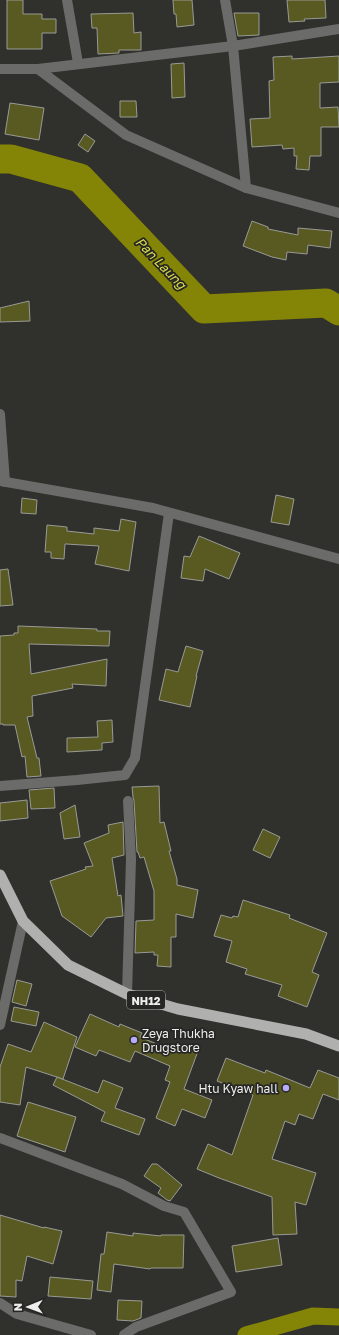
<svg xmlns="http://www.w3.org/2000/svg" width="339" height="1335" font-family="'Golos Text',sans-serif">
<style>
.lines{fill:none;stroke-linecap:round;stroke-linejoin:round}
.canal{stroke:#848506;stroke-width:17}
.river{stroke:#848506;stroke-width:29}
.building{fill:#595a22;stroke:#999a96}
.minor{stroke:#6b6b69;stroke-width:10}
.trunk{stroke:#b0b0ae;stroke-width:11}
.poi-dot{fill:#b6acf8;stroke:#262624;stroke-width:1.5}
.labels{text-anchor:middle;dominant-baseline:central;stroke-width:3.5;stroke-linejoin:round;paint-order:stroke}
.shield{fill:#262624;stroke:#b2b2b0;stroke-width:1}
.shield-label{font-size:11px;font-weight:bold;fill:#eeeeec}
.poi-label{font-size:12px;fill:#eeeeec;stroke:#262624;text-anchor:start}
.water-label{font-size:13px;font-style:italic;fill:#dbdd51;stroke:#262624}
</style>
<rect width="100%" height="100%" fill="#30302d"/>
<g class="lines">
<polyline class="canal" points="246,1335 313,1316 339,1317"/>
<polyline class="river" points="0,159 11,159 80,178 204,309 326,303 339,311"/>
</g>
<g class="building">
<polygon points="7,0 23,0 23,14 42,14 42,19 56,19 56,33 42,33 42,49 7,49"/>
<polygon points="173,0 192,0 194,25 177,27 176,14 174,14"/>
<polygon points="287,0 325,0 326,18 304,19 305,21 289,22"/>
<polygon points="133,13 134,33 141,32 141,50 119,50 119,53 98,54 97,28 92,28 91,14"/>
<polygon points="234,13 259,13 259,35 238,36"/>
<polygon points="292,56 292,59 339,56 339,82 320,83 320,108 338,107 339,127 321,127 321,156 310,156 309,170 296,169 297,156 294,156 294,148 283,149 282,145 252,147 250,119 270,118 269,81 274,80 273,57"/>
<polygon points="184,63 185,97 172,98 171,64"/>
<polygon points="120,101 136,101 137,117 120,117"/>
<polygon points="10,103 44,108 39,140 5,134"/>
<polygon points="85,134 95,141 88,152 78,145"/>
<polygon points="252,221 268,227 268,229 298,235 298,228 332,231 330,248 308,245 307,254 287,252 286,260 272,257 243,246"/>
<polygon points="29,301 30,321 0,322 0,308"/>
<polygon points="276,495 294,499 289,525 271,522"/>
<polygon points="22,498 37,500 36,514 21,513"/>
<polygon points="121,519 136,522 129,571 95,564 99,546 66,544 65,544 64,559 51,558 51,552 45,552 47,525 67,527 67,531 94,534 94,528 119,531"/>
<polygon points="199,536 240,553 229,579 205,569 203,581 181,578 184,556 190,557"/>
<polygon points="8,569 13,605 0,606 0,570"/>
<polygon points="18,626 97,629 97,631 110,631 109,646 29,644 31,674 107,659 106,686 72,684 73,688 32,696 33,716 27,717 37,758 39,758 41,776 27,777 25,756 22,757 15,725 3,725 3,724 0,724 0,636 14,635 14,633 18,633"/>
<polygon points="186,646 203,651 196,676 197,676 190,707 159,700 166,669 178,672"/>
<polygon points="112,720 113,742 102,743 102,750 67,752 67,738 98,737 97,721"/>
<polygon points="159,786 160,823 164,822 171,851 169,851 177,879 177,885 198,890 193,918 176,914 176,937 171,937 171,967 157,966 158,955 154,955 154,952 135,953 136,921 154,920 154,891 144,857 140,858 138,852 137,852 134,801 133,797 132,787"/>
<polygon points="54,788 55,808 31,809 29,790"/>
<polygon points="27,800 28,818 0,821 0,803"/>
<polygon points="75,805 80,837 64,839 60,813"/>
<polygon points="123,822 124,855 112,858 118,896 121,895 123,916 106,918 91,937 62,916 50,881 86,869 85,867 93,866 84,843 109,833 108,825"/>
<polygon points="263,829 280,837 270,858 253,850"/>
<polygon points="243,900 290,915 289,918 327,933 312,972 319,975 307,1007 278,996 282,985 245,974 247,969 226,962 232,941 214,936 221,915 232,918 233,916 238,917"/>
<polygon points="17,980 32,984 26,1006 12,1002"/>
<polygon points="14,1007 39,1012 36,1026 11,1021"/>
<polygon points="90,1014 119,1027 120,1024 142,1033 140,1037 176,1052 179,1044 198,1051 184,1089 212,1100 205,1118 182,1109 175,1126 156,1118 170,1082 165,1080 170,1066 135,1051 130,1062 99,1050 96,1056 75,1047"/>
<polygon points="44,1022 77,1037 63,1079 26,1067 20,1105 0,1102 0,1067 8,1044 31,1052"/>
<polygon points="226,1058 265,1073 266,1070 310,1088 318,1070 339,1078 339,1100 323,1094 313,1119 299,1114 295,1125 285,1121 272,1159 316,1173 306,1205 295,1202 297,1234 273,1235 272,1197 219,1178 197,1169 208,1144 232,1155 253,1095 217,1081"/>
<polygon points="57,1077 98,1093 103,1080 123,1088 115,1108 145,1119 139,1135 101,1121 105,1112 53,1085"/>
<polygon points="28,1102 76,1117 65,1152 17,1136"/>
<polygon points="152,1164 157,1164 182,1185 170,1201 167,1200 158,1193 161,1188 144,1176"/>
<polygon points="0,1215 44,1228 44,1227 62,1231 53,1264 27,1256 22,1281 16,1280 16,1297 0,1296"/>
<polygon points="107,1232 133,1236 133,1233 161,1236 161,1235 184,1235 183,1268 151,1268 150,1269 114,1264 111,1292 97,1290 101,1254 104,1254"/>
<polygon points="278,1238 282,1265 236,1272 232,1246"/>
<polygon points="50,1277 93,1281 91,1299 48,1296"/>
<polygon points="118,1300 142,1301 141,1318 133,1321 117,1320"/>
</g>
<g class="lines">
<g class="minor">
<polyline points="67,0 78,63"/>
<polyline points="225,0 233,46 246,188"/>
<polyline points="0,69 38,69 126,135 246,188 339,213"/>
<polyline points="38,69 233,46 339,29"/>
<polyline points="0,414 5,482"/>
<polyline points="0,481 153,508 339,559"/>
<polyline points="0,786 77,780 125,775 135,758 169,513"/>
<polyline points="127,994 131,859 128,801"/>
<polyline points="0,1025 23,921"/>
<polyline points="0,1138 122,1184 164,1206 184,1212 231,1292 136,1327 124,1335"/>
<polyline points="0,1303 17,1314 91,1335"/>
</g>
<polyline class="trunk" points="0,875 23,921 68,965 127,994 178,1009 306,1034 339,1046"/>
</g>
<g class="poi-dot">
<circle cx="134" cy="1040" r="4"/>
<circle cx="286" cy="1088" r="4"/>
</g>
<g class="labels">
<rect class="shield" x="127" y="991" width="38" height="18" rx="3"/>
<g class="shield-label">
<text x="146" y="1000">NH12</text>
</g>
<g class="poi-label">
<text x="142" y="1033">Zeya Thukha<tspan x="142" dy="14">Drugstore</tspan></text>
<text x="278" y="1088" text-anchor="end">Htu Kyaw hall</text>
</g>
<g class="water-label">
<text transform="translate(161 263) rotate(46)">Pan Laung</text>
</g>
</g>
<g transform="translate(28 1307) rotate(269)" stroke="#262624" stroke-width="3" paint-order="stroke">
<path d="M0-3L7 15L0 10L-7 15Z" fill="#eeeeec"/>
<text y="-6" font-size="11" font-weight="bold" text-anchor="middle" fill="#eeeeec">N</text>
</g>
</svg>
